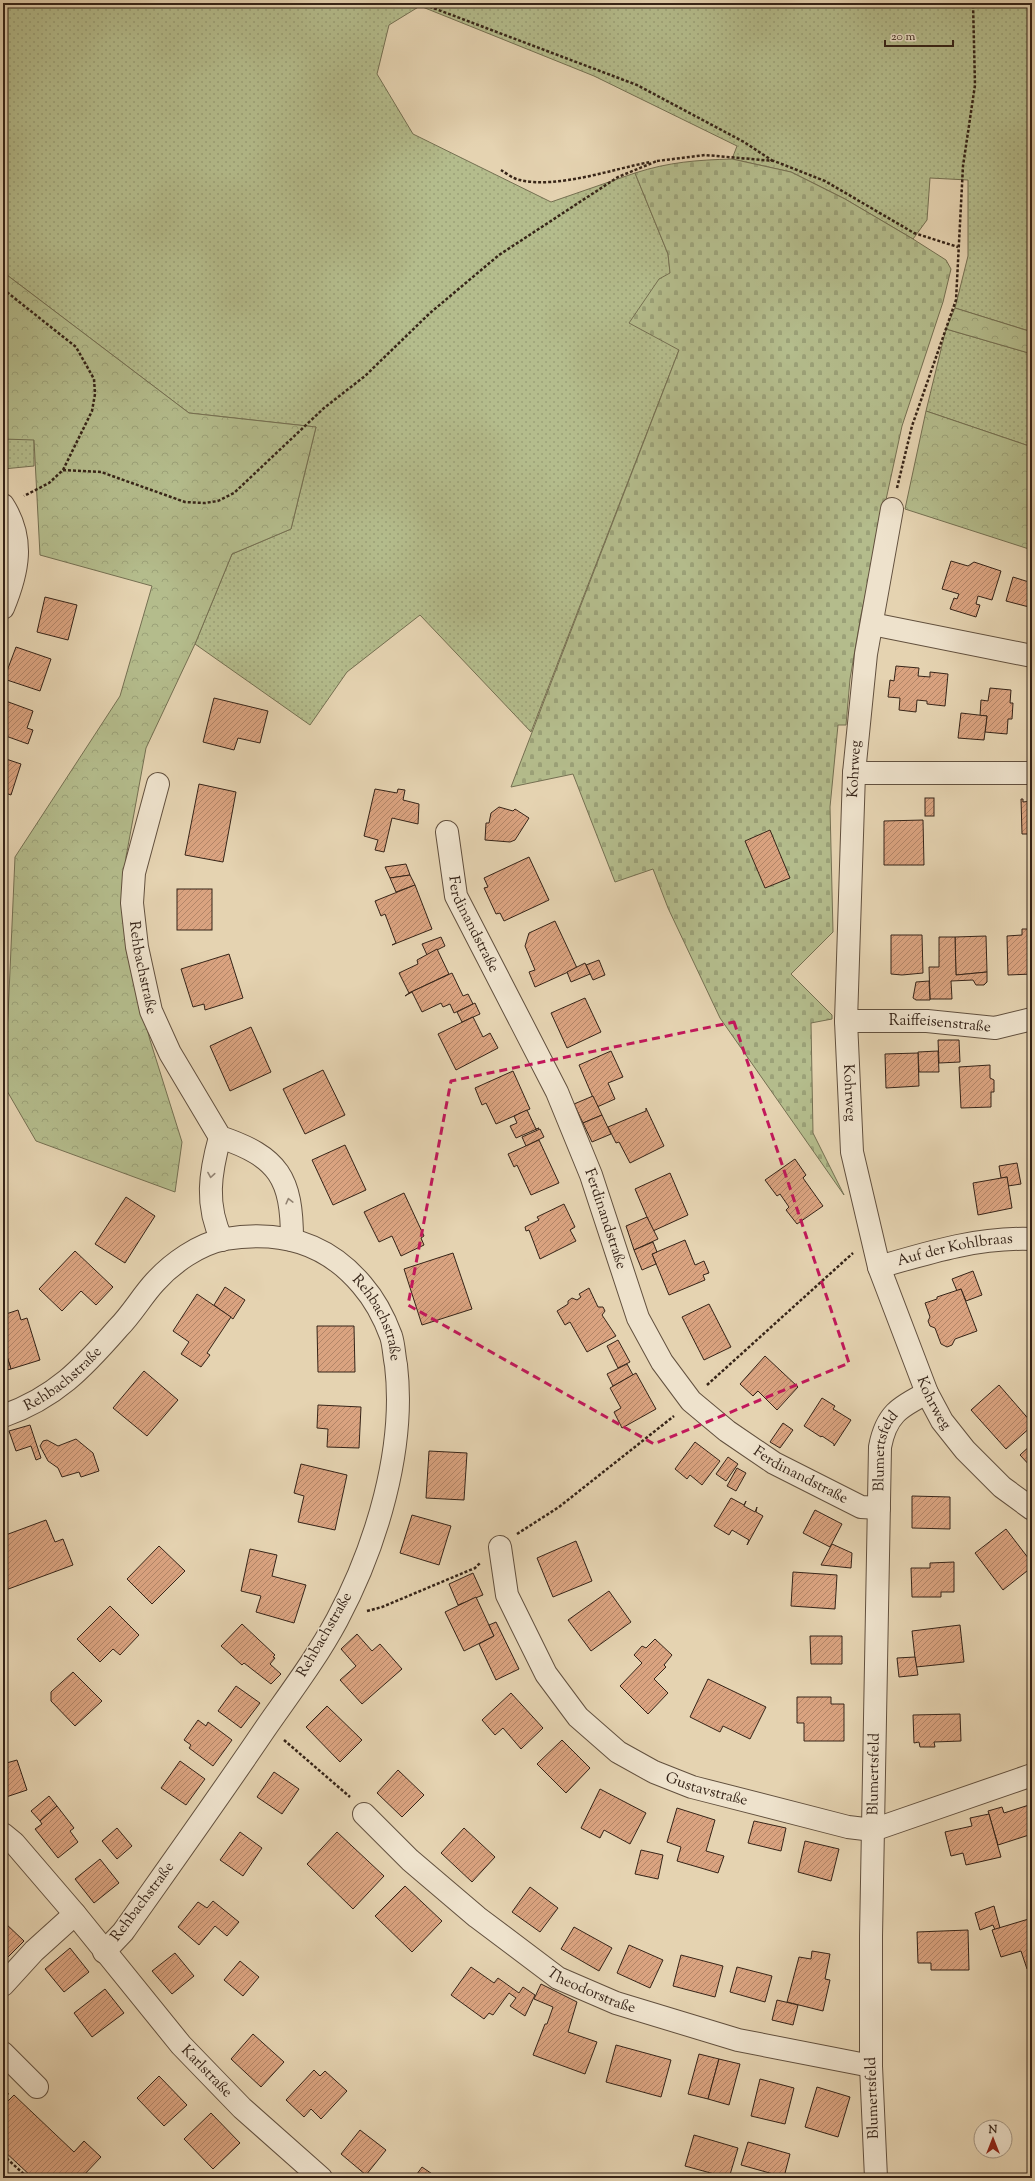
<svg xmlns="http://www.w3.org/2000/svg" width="1035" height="2181" font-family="'Sorts Mill Goudy',serif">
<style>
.grass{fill:url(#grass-dots);stroke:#757052}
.forest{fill:url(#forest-crowns);stroke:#757052}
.cemetery{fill:url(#cemetery-stones);stroke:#757052}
.building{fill:url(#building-hatch);stroke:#362418}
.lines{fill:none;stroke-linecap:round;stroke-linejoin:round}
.minor-casing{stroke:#62503e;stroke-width:24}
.path{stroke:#362418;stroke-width:2.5;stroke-dasharray:3 2;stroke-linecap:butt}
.minor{stroke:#eee2cc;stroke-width:22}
.oneway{stroke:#928372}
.marked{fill:none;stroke:#c2185b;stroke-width:3;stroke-dasharray:8 5;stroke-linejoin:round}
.labels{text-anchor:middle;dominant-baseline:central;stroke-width:3;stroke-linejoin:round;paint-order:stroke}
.street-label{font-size:15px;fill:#362418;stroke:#eee2cc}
</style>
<defs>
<pattern id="grass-dots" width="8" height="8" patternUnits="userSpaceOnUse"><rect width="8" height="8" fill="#b4bc8c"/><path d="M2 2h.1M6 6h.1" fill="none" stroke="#9ba178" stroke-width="1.8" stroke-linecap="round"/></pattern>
<pattern id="forest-crowns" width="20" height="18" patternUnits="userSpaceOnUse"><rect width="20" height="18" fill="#b4bc8c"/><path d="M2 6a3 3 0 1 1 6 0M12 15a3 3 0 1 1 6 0" fill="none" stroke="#9ba178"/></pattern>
<pattern id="cemetery-stones" width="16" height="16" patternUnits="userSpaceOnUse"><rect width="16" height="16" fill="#b4bc8c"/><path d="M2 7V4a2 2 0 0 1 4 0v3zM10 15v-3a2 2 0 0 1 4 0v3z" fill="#9ba178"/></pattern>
<pattern id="building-hatch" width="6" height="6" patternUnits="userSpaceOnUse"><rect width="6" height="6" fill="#daa380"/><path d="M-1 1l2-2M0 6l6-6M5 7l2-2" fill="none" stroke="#b28568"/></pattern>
</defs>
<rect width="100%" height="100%" fill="#e5d3b1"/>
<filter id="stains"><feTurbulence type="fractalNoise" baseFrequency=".005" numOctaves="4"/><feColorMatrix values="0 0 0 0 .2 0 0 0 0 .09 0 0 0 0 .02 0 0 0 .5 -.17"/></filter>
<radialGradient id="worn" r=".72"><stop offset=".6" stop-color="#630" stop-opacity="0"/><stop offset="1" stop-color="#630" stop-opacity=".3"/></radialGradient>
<g class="grass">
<polygon points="3,3 1032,3 1032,332 955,308 968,256 968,180 930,178 927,220 913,239 845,199 791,172 732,159 737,146 594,76 420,6 389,25 377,74 413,134 551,202 635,173 668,254 679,350 531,732 420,615 347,672 310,725 195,644 232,554 291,529 316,427 189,413 3,272"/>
<polygon points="946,329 1032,354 1032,447 926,411"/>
<polygon points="3,439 34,439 34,466 3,469"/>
</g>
<g class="forest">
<polygon points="3,272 189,413 316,427 291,529 232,554 195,644 146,748 126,857 126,949 150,1040 182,1142 175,1192 36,1141 3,1084 8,1016 15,857 120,696 152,586 40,555 34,440 3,439"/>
<polygon points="955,308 1032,332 1032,354 946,329"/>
<polygon points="926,411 1032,447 1032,550 905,509"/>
</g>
<path class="cemetery" d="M732 159 791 172 845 199 913 239 946 260 951 269 943 302 902 426 861 615 850 679 846 725H838L830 807 833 932 791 974 832 1015V1019L811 1023 813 1133 844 1195 720 1018 668 908 653 869 615 882 573 774 511 787 679 350 629 323 659 279 670 273 668 254 635 173C669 162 697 160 732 159Z"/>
<g class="building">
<polygon points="951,561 968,566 974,562 1001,571 992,600 978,596 976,604 980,605 976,617 950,609 954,598 957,599 959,594 942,589"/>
<polygon points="1013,577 1032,583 1032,598 1029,607 1006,601"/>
<polygon points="45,597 77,605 68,640 37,632"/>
<polygon points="16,647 51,659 40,691 4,679"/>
<polygon points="896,666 919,668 918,676 930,677 930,672 948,674 945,706 927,704 927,701 917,700 916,712 899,710 900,698 888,697 890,680 894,681"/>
<polygon points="990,688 1011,690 1010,703 1013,703 1012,719 1008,719 1007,734 985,732 987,716 980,716 981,700 988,701"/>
<polygon points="214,698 268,711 260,743 238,738 234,750 203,742"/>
<polygon points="3,700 33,711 27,728 33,730 28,744 3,735"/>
<polygon points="961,713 987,716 984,740 958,738"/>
<polygon points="3,758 21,764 11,795 3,792"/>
<polygon points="199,784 236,792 223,862 185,855"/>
<polygon points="375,789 397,793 398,789 405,790 403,800 419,804 418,824 392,818 384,852 375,850 378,840 364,836"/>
<rect x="925" y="798" width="9" height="18"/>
<polygon points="1021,799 1023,799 1023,802 1032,801 1032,838 1032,834 1022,834"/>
<polygon points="499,807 513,811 515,809 529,818 515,840 510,842 485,840 486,823 489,823 491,813"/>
<polygon points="923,820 924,865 884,865 884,821"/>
<polygon points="770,830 790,878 765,888 745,841"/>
<polygon points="529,857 549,900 504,921 500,913 496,914 484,888 488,887 484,878"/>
<polygon points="406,864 410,875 390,878 385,867"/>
<polygon points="410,875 415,885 396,892 390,878"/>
<polygon points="415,885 432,929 392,945 396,943 385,914 381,916 375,901"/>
<rect x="177" y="889" width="35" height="41"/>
<polygon points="555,921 577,968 535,987 529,972 535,970 525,946 529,933"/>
<polygon points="1022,929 1032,929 1032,974 1008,975 1007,936 1022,935"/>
<polygon points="891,935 922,935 923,973 902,975 891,974"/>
<polygon points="986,936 987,972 956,975 955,937"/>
<polygon points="441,937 445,946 427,955 422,944"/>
<polygon points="939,937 955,937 956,975 987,972 987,982 984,985 976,985 973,980 951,981 952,999 930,999 929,967 939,967"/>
<polygon points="437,949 449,974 409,993 399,973 418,964 417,960"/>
<polygon points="229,954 243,998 205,1010 204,1004 193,1007 181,969"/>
<polygon points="599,960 605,975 593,980 586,965"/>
<polygon points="585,963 590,974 571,982 567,972"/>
<polygon points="452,973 463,996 468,994 473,1004 454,1013 450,1004 443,1007 441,1003 422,1012 412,992 405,996 409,993"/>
<polygon points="929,981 930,1000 916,1000 913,998 916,982"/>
<polygon points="585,998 601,1032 567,1048 551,1013"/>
<polygon points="475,1003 480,1014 462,1022 457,1012"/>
<polygon points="473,1017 483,1037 490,1033 498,1048 456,1070 438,1034"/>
<polygon points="251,1027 271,1072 230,1091 210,1046"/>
<polygon points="938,1040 959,1040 960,1062 939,1063"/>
<polygon points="611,1051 623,1077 608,1083 615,1099 597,1107 579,1065"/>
<polygon points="938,1051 939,1072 919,1072 918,1052"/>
<polygon points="918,1053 919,1086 886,1088 885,1054"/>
<polygon points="990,1065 990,1078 994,1080 994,1092 991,1092 991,1107 961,1108 959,1067"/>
<polygon points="323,1070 345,1115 305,1134 283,1089"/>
<polygon points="513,1071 530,1109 496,1124 486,1103 482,1105 475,1088"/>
<polygon points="593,1096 602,1115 583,1123 574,1104"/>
<polygon points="646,1108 664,1146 630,1163 619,1142 616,1143 608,1127 646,1111"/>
<polygon points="527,1110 536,1129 539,1128 516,1138 510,1126 517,1123 514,1116"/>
<polygon points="602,1115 611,1134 592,1142 583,1123"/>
<polygon points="540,1129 544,1137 526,1146 522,1137"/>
<polygon points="539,1140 559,1183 531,1195 517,1165 514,1167 508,1154"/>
<polygon points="345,1145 366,1190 333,1205 312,1160"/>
<polygon points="795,1159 806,1175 803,1178 823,1206 797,1224 786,1210 789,1207 780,1194 777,1196 765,1180"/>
<polygon points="1017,1163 1021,1184 1008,1186 1007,1177 1001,1178 999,1166"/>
<polygon points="670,1173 688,1215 653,1231 635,1189"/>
<polygon points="1007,1177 1012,1208 978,1215 973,1183"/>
<polygon points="404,1193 424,1236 421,1238 424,1245 401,1256 392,1236 379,1242 364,1212"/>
<polygon points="126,1197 155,1216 125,1263 95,1244"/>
<polygon points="564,1204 575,1227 570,1230 576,1241 540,1259 529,1230 526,1231 525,1227 539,1220 537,1217"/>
<polygon points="647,1217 658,1239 634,1250 626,1226"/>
<polygon points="685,1240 695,1265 704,1261 709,1273 703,1275 705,1280 669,1295 652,1254"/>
<polygon points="653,1242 657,1252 652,1254 656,1264 642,1270 634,1250"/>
<polygon points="75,1251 113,1287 96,1305 81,1291 62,1311 39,1289"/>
<polygon points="453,1253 472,1309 422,1325 404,1269"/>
<polygon points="973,1271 982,1295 966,1301 961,1289 957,1291 952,1279"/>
<polygon points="225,1287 245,1300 233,1319 214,1305"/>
<polygon points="589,1288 598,1307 603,1307 605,1311 602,1315 616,1336 587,1352 570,1322 565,1325 557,1311 568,1304 568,1301 572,1298 577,1300 581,1297 579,1294"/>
<polygon points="961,1289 977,1331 955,1339 952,1345 947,1347 941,1344 935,1328 930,1326 928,1321 930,1317 925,1303 937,1299 937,1297"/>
<polygon points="197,1294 231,1317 207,1353 210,1355 201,1367 181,1354 189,1342 173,1331"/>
<polygon points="709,1304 731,1347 704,1360 682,1317"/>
<polygon points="18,1310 21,1320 27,1318 40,1360 11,1369 3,1344 3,1315"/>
<polygon points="317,1326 354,1326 355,1372 318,1372"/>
<polygon points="618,1340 630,1362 618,1368 607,1346"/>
<polygon points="3,1344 11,1369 3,1371"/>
<polygon points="765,1356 798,1387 777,1410 758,1391 753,1396 740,1384"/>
<polygon points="627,1364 633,1375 613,1386 607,1374"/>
<polygon points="144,1371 178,1400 147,1436 113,1408"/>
<polygon points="636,1373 656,1409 622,1428 614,1412 621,1408 610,1388"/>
<polygon points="999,1385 1032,1423 1032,1426 1006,1449 971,1410"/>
<polygon points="822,1398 835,1406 833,1409 851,1420 834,1446 834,1444 822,1436 821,1437 804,1426"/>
<polygon points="318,1405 361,1407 359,1448 327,1447 328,1429 317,1428"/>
<polygon points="783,1423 793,1430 780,1448 770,1442"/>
<polygon points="30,1425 41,1458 36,1460 31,1446 16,1451 9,1431"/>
<polygon points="76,1439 93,1453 99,1471 81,1477 79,1472 62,1477 58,1468 48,1461 40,1446 43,1441 47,1440 58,1446"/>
<polygon points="695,1442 720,1461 702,1485 690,1475 687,1479 675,1469"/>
<polygon points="1032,1444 1032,1468 1020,1455"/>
<polygon points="429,1451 467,1453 464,1500 426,1498"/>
<polygon points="728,1457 738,1464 726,1481 716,1474"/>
<polygon points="301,1464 347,1475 335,1530 298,1522 304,1496 294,1493"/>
<polygon points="737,1468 746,1473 736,1491 727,1486"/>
<polygon points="912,1496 950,1497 950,1529 912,1528"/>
<polygon points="731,1498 744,1505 746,1501 744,1506 755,1512 757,1507 756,1512 763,1516 747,1545 749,1540 732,1530 729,1535 714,1526"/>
<polygon points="815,1510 842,1524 830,1547 803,1533"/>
<polygon points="412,1515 451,1526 439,1565 400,1553"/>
<polygon points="46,1520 55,1542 63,1539 73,1565 3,1591 3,1536"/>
<polygon points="1006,1529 1032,1563 1032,1567 1003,1590 975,1553"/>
<polygon points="576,1541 592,1581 553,1597 537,1558"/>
<polygon points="832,1544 852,1553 851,1568 821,1565"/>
<polygon points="159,1546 185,1571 152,1604 127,1579"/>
<polygon points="250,1549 277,1555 272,1576 306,1585 294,1623 256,1612 261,1596 241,1591"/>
<polygon points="954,1562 954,1592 941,1592 941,1597 912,1597 911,1568 930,1568 930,1563"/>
<polygon points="793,1572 837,1575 835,1609 791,1606"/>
<polygon points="473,1573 483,1595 458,1605 449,1584"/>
<polygon points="609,1591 631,1622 591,1651 568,1620"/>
<polygon points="476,1597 494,1636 464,1651 445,1612"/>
<polygon points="110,1606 139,1635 120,1655 113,1649 100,1662 77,1639"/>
<polygon points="496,1622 519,1669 496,1680 479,1644 494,1636 489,1625"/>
<polygon points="242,1624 275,1655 273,1657 275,1658 270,1664 281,1674 271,1684 244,1663 242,1665 221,1646"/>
<polygon points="960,1625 964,1662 916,1667 912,1631"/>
<polygon points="357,1634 372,1651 380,1644 402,1669 362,1704 340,1680 356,1666 341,1649"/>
<polygon points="810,1636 842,1636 842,1664 811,1664"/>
<polygon points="655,1639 672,1655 664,1665 666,1667 654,1679 668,1693 648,1714 620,1686 642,1663 634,1655 642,1646 646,1648"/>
<polygon points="915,1657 918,1675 899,1677 897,1658"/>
<polygon points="73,1672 102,1701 75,1726 51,1701 51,1692"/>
<polygon points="708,1679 766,1707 750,1739 723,1726 720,1732 690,1717"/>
<polygon points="236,1686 260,1703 241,1728 218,1711"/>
<polygon points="511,1693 543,1728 521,1749 503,1728 495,1735 482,1720"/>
<polygon points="797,1697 831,1697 831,1704 844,1704 844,1741 804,1741 804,1723 797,1723"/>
<polygon points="327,1706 362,1740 340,1762 306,1727"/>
<polygon points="960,1714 961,1741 934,1742 935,1747 920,1747 919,1742 914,1743 913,1715"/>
<polygon points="198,1720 206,1726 208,1722 232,1740 213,1766 189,1748 191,1745 184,1740"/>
<polygon points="562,1740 590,1768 566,1793 537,1764"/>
<polygon points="17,1760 27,1790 3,1798 3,1764"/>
<polygon points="180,1761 205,1779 186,1805 161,1788"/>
<polygon points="398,1770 424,1795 402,1817 377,1793"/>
<polygon points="274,1772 299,1789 282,1814 257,1797"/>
<polygon points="600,1789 646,1813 630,1844 604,1830 600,1838 581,1828"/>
<polygon points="49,1796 57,1806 40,1821 31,1811"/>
<polygon points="1029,1805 1032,1813 1032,1834 998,1845 988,1811 1002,1807 1004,1813"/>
<polygon points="57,1806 74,1828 70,1831 78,1842 58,1858 35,1829 42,1824 40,1821"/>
<polygon points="677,1808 715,1820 706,1851 724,1856 718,1873 677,1861 681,1847 667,1842"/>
<polygon points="989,1814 1001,1857 966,1865 963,1853 951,1856 945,1832 972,1826 970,1818"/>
<polygon points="754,1821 786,1828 781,1851 748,1843"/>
<polygon points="117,1828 132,1846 117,1859 102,1841"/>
<polygon points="464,1828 495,1857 472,1882 441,1853"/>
<polygon points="240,1832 262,1848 243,1876 220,1860"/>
<polygon points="337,1832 384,1876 353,1909 307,1864"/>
<polygon points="805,1841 839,1849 831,1881 798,1872"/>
<polygon points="641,1850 663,1855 658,1879 635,1874"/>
<polygon points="100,1859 119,1883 94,1903 75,1879"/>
<polygon points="405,1886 442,1921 412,1952 375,1916"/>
<polygon points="530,1887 558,1908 540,1932 512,1912"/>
<polygon points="213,1901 239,1922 227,1936 215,1926 199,1945 178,1927 198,1902 207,1908"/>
<polygon points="994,1906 1000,1928 995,1930 993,1925 980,1930 975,1913"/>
<polygon points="1032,1918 1032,1968 1027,1969 1021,1951 1001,1957 992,1930"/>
<polygon points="4,1922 24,1941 3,1962 3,1923"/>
<polygon points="574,1927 612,1948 599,1971 561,1949"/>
<polygon points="968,1930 969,1970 931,1970 931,1963 918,1963 917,1932"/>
<polygon points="629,1945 663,1960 650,1988 617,1973"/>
<polygon points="70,1948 89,1972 64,1992 45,1969"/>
<polygon points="812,1951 830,1954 825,1979 830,1980 823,2011 787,2002 799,1957 811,1959"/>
<polygon points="175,1953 194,1976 172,1994 152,1971"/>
<polygon points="681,1955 723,1966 715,1997 673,1986"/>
<polygon points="240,1961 259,1977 243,1996 224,1980"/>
<polygon points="471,1967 494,1983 498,1978 519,1993 523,1987 535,1995 525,2016 510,2006 516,1998 509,1993 493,2015 489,2013 484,2019 451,1995"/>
<polygon points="737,1967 772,1976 765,2002 730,1992"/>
<polygon points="541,1984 577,2002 568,2032 597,2042 585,2074 533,2055 545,2024 547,2024 553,2007 534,1999"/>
<polygon points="105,1989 124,2013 92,2037 74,2013"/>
<polygon points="777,2000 798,2005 793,2025 772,2020"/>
<polygon points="253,2034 284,2062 261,2087 231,2059"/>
<polygon points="616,2045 671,2060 661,2097 606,2082"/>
<polygon points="699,2054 719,2059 708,2099 688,2094"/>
<polygon points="719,2059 740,2064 729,2105 708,2099"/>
<polygon points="314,2070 320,2076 325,2071 347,2091 321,2119 311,2109 304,2117 286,2100"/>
<polygon points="159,2076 187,2105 164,2126 137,2098"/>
<polygon points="760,2079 794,2088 785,2124 751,2116"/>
<polygon points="817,2087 850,2097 838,2137 805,2127"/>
<polygon points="14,2095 74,2152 84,2141 101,2157 81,2178 33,2178 3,2150 3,2106"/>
<polygon points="211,2113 240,2143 213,2169 184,2139"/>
<polygon points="360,2130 386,2150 366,2175 341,2154"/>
<polygon points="694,2135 738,2148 729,2178 685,2166"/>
<polygon points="748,2142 790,2154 784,2177 741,2165"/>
<polygon points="422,2167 438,2178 414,2178"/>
</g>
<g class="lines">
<defs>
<g id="minor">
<path d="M3 505C25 539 18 572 3 608"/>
<path id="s1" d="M892 509 866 654 854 773 846 1021 852 1152 879 1267 927 1393 942 1421 965 1450 1002 1487 1032 1509"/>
<polyline points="872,624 1032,656"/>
<polyline points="854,773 1032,773"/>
<path id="s2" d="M158 784 134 873 132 903 137 947 151 1011 170 1053 220 1137C279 1157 292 1178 292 1240"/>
<path id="s3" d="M447 832 456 896 557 1092 591 1175 638 1318 662 1362 691 1401 727 1431 774 1463 861 1507 879 1508"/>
<path id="s4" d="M846 1021H927L995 1028 1032 1019"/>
<path d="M220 1137C210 1173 205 1205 222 1240"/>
<path id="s5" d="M879 1267C930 1252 979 1237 1032 1239"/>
<path id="s6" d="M3 1416C55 1398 83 1368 118 1328 132 1314 142 1296 155 1282 172 1263 199 1244 225 1239 280 1230 326 1242 362 1285 375 1300 384 1317 391 1336 394 1345 394 1356 396 1365 406 1449 376 1547 337 1620 316 1659 290 1693 265 1729 219 1797 171 1864 123 1932L104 1952"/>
<path id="s7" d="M500 1547 507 1595 546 1674 578 1717 618 1752 654 1772 692 1787 848 1827 873 1830 1032 1775"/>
<path id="s8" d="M364 1814 410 1860 477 1917 558 1978 616 2003 738 2040 871 2066"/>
<path id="s9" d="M3 1834 14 1843 75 1914 181 2045 242 2108 321 2178"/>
<polyline points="3,1985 34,1951 75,1914"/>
<polyline points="3,2053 37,2087"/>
<path id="s10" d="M876 2178 871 2066V1936L880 1447C886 1415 899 1407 927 1393"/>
</g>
</defs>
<use href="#minor" class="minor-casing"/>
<g class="path">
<polyline points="420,3 637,85 744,142 773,161"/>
<polyline points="657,161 705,155 774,161 825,181 914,233 958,247"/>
<path d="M501 170C506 173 513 179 520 180 557 189 613 169 650 162"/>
<polyline points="3,289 76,347 94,379 95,394 92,411 63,470 49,483 24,496"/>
<polyline points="63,470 101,472 185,502 205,503 218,501 234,493 324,408 365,376 430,313 499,255 618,177 657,161"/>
<polyline points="897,488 912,426 956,300 963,166 975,85 973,3"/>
<polyline points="707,1385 853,1253"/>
<polyline points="517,1534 559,1507 674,1416"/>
<polyline points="367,1611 382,1607 475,1568 480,1563"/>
<polyline points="284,1740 350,1797"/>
<polyline points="3,2099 9,2092"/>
<polyline points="3,2155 28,2178"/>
</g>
<use href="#minor" class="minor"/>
</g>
<defs><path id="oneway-chevron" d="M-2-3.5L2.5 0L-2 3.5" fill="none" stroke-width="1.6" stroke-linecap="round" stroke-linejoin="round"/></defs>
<g class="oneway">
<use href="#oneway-chevron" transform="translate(211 1175) rotate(99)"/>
<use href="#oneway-chevron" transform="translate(289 1201) rotate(-104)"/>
</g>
<path class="marked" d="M734 1022 849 1363 654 1444 408 1305 451 1081Z"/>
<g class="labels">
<g class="street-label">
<text transform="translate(855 769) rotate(-87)">Kohrweg</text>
<text stroke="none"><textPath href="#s3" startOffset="97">Ferdinandstraße</textPath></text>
<text stroke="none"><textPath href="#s2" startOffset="188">Rehbachstraße</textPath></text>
<text stroke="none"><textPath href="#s4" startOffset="94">Raiffeisenstraße</textPath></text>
<text stroke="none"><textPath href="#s1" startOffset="587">Kohrweg</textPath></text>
<text stroke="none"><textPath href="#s3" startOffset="421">Ferdinandstraße</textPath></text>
<text stroke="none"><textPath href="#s5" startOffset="78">Auf der Kohlbraas</textPath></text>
<text stroke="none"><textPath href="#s6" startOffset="478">Rehbachstraße</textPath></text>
<text stroke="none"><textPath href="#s6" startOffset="71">Rehbachstraße</textPath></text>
<text stroke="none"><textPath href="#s1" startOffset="911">Kohrweg</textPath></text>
<text stroke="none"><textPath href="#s10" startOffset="728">Blumertsfeld</textPath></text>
<text stroke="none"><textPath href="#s3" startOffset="757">Ferdinandstraße</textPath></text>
<text transform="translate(325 1635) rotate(-60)">Rehbachstraße</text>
<text stroke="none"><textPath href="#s10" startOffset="404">Blumertsfeld</textPath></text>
<text stroke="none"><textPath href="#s7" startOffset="340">Gustavstraße</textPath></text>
<text transform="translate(143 1902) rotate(-53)">Rehbachstraße</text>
<text stroke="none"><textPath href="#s8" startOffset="290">Theodorstraße</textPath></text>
<text stroke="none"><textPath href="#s9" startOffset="313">Karlstraße</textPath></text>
<text transform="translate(873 2098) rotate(-92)">Blumertsfeld</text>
</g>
</g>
<rect width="1035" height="2181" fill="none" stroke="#e5d3b1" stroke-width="16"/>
<rect x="4" y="4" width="1027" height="2173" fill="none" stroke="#362418" stroke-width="2"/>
<rect x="8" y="8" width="1019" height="2165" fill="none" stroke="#362418"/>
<g transform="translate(993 2139)"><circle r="19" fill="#eee2cc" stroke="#a49684"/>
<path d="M0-3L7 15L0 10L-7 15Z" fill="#8f2418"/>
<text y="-6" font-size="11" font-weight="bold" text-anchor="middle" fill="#362418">N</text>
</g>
<path d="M885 40v6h68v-6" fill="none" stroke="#362418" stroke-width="2"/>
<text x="891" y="40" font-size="12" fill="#362418" stroke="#eee2cc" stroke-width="3" paint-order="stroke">20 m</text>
<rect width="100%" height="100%" filter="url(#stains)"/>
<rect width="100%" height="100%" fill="url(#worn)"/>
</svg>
